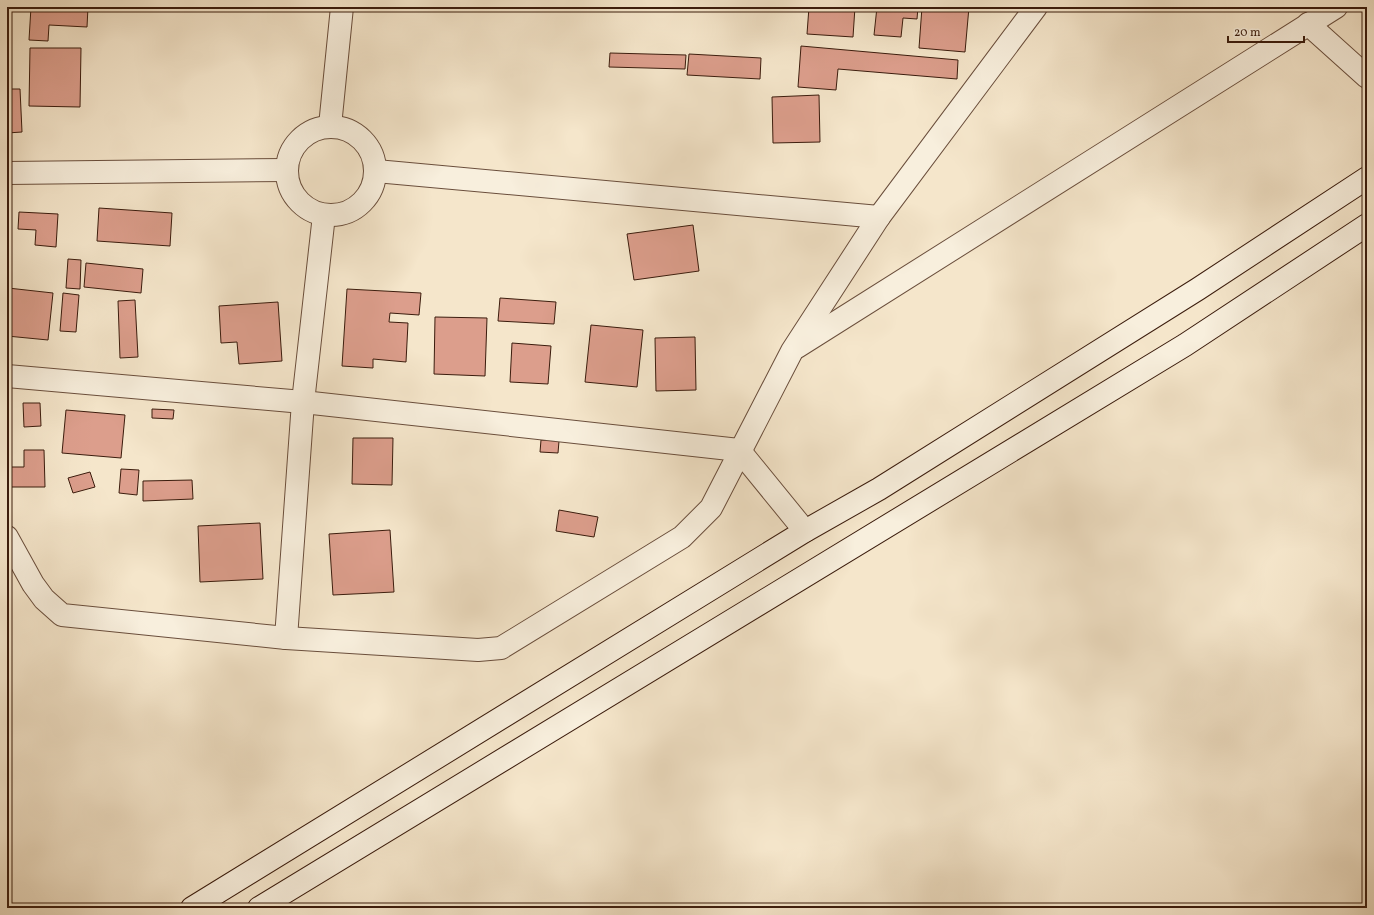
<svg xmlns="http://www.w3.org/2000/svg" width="1374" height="915" font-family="Vollkorn,serif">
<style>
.building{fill:#dc9e8c;stroke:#3b1c0d}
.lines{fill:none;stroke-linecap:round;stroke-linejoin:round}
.street-casing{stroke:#6a4e3c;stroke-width:24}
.secondary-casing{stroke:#3b1c0d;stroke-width:24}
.street{stroke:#f8efdd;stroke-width:22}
.secondary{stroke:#f8efdd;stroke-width:22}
</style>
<rect width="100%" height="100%" fill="#f5e6cb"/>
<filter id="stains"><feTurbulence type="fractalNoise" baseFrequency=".005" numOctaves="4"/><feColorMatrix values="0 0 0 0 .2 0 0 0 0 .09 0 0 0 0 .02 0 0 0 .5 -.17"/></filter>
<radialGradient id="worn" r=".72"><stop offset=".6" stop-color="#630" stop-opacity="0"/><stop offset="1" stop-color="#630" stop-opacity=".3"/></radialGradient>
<g class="building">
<polygon points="31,7 88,7 87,27 49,25 48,41 29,40"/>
<polygon points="809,7 855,7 853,37 807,34"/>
<polygon points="877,7 918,7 917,19 903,18 901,37 874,35"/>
<polygon points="922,7 969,7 965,52 919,48"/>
<polygon points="1170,7 1180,7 1175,12"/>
<polygon points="801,46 958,60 957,79 838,69 836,90 798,87"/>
<polygon points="30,48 81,48 80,107 29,106"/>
<polygon points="610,53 686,55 685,69 609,67"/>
<polygon points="689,54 761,58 760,79 687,75"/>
<polygon points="7,89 20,89 22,132 7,133"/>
<polygon points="819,95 820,142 773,143 772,97"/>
<polygon points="99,208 172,213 170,246 97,241"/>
<polygon points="19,212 58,214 56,247 35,245 36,230 18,229"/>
<polygon points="693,225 699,271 634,280 627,234"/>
<polygon points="68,259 81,260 80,289 66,288"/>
<polygon points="86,263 143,269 141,293 84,287"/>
<polygon points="8,288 53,293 48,340 7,336"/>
<polygon points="347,289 421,293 419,315 390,313 389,322 408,323 406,362 373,359 373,368 342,366"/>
<polygon points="63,293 79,295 76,332 60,331"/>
<polygon points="500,298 556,302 554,324 498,321"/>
<polygon points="135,300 138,357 120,358 118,301"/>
<polygon points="278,302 282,361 239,364 237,342 221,343 219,306"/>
<polygon points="435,317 487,318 485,376 434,374"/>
<polygon points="591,325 643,330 637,387 585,382"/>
<polygon points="695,337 696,390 656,391 655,338"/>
<polygon points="512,343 551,346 548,384 510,382"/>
<polygon points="23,403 40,403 41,426 24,427"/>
<polygon points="152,409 174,410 173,419 152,418"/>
<polygon points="66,410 125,415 121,458 62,453"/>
<polygon points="353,438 393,438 392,485 352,484"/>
<polygon points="541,440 559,441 558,453 540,452"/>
<polygon points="24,450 44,450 45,487 7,487 7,467 24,467"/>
<polygon points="121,469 139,470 137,495 119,493"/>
<polygon points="90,472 95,487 73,493 68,478"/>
<polygon points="192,480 193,499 143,501 143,481"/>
<polygon points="559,510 598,517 594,537 556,531"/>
<polygon points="260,523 263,579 200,582 198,526"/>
<polygon points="390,530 394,592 333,595 329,534"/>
</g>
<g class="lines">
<defs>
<g id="street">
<polyline points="1308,24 1367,77"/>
<polyline points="330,126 342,7"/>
<circle cx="331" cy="171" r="44"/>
<polyline points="376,171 879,217"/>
<polyline points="7,173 286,170"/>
<polyline points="797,347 1336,7"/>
<polyline points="7,376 303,402 739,450 805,531"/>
<polyline points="7,537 33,584 44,599 62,615 286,638 478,650 501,648 682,537 711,508 792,351 879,217 1036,7"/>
<polyline points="286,638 303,402 324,215"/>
</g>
<g id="secondary">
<polyline points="192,908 805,531 879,489 1198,289 1367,178"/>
<polyline points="259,908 1185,345 1367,225"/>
</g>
</defs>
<use href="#street" class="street-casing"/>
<use href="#secondary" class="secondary-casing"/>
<use href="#street" class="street"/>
<use href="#secondary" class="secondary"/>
</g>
<rect width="1374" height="915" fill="none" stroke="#f5e6cb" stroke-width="24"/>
<rect x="8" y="8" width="1358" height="899" fill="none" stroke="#3b1c0d" stroke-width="2"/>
<rect x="12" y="12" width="1350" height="891" fill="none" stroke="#3b1c0d"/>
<path d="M1228 36v6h76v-6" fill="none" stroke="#3b1c0d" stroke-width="2"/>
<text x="1234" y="36" font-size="12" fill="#3b1c0d" stroke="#f8efdd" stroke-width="3" paint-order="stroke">20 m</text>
<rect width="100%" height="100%" filter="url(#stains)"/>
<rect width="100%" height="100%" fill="url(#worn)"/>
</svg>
